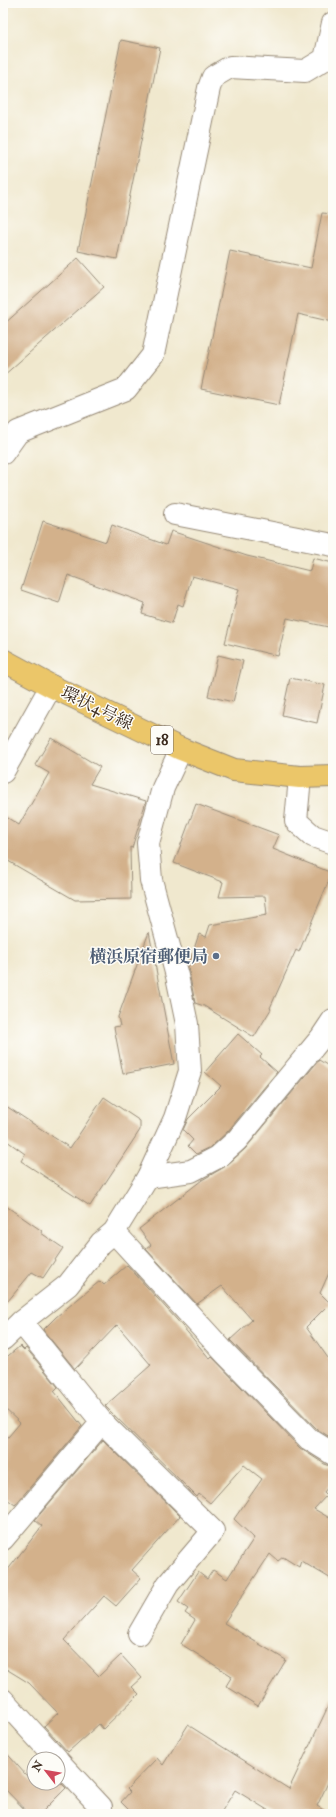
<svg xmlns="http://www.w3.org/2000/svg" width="336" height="1817" font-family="'IM FELL Double Pica','Noto Serif JP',serif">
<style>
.building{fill:#d3b18b}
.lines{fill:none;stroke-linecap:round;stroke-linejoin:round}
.street-casing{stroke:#968976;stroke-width:24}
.primary-casing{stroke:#968976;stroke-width:24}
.street{stroke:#fff;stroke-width:22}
.primary{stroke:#ebc669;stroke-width:22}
.service-dot{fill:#5c6f8a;stroke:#fdfcf7;stroke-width:1.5}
.labels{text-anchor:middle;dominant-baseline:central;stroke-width:3;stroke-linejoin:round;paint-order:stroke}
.shield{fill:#fdfcf7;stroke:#75695f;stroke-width:1}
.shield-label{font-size:16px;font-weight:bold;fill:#3b2a1e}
.street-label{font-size:17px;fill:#3b2a1e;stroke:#fdfcf7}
.service-label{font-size:17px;font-weight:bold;fill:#4e5e75;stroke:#fdfcf7;text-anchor:end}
</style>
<rect width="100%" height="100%" fill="#fdfcf7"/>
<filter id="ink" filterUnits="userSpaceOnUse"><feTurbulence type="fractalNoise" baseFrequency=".025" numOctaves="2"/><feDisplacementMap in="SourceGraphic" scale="8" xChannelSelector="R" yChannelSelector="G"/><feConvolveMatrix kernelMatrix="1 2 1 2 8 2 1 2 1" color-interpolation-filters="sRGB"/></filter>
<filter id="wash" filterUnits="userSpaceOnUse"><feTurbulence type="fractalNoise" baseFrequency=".012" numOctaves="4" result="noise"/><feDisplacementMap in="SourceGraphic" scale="16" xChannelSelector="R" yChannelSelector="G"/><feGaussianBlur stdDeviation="0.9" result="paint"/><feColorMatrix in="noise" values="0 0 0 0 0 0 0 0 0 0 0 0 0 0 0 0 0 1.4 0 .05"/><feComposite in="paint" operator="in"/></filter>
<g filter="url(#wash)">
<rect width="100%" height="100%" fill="#f0e8ce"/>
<g id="blocks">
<g class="building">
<polygon points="121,40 160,48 117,259 78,251"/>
<polygon points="322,213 333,214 333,322 298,314 279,405 201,389 230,251 311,268"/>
<polygon points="78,258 104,287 3,376 3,325"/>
<polygon points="43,521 106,542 112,525 166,545 171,531 247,556 310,571 313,558 333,563 333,628 287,618 278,656 225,643 239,589 192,576 183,606 178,604 172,623 142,614 145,603 68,575 59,603 21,590"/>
<polygon points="218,655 243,661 233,702 208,696"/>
<polygon points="290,678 325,685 317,723 282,715"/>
<polygon points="51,738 100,767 90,784 146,801 132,848 130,847 131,899 75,900 3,858 3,815 19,825 49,773 35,765"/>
<polygon points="196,804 279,835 273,849 332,873 299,952 296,950 270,1008 271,1009 254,1037 204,1006 195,1003 188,967 199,934 206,937 210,925 267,915 265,896 219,897 223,882 174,863"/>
<polygon points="149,932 174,1064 123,1074 114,1027 120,1026 118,1017"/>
<polygon points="238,1034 262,1055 260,1057 277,1072 228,1131 211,1147 196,1154 188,1146 193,1140 183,1130 188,1119 221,1086 205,1072"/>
<polygon points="319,1060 333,1069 333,1264 320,1293 330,1303 306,1327 333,1365 333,1439 317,1429 230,1340 252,1320 222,1286 197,1304 146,1249 151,1245 139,1229 202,1180 226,1166 245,1149"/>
<polygon points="104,1097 140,1121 140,1130 90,1206 21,1161 25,1154 3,1138 3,1104 70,1148"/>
<polygon points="3,1204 42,1231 41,1233 63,1248 43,1278 32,1272 3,1307"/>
<polygon points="127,1265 177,1320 210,1359 212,1357 300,1448 326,1465 333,1466 333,1481 324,1492 327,1495 314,1509 333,1520 333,1580 301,1561 299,1567 283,1557 278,1561 270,1554 224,1623 286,1660 258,1706 226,1686 232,1676 181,1644 195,1620 185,1613 188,1609 178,1602 198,1572 207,1579 213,1570 227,1579 254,1538 234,1519 262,1479 244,1465 210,1503 199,1494 197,1497 105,1406 151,1365 117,1325 75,1369 43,1330 56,1317 100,1281 104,1285"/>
<polygon points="20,1346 24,1350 26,1348 58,1387 54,1391 82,1426 15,1505 3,1496 3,1443 20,1423 3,1407 3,1360"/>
<polygon points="103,1440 180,1516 132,1570 141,1578 116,1606 104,1596 64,1640 99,1676 121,1655 142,1678 132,1687 139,1694 103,1729 99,1724 68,1752 44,1726 58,1713 29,1683 3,1667 3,1576 42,1526 35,1520"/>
<polygon points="333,1696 333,1772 317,1806 330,1814 274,1814 235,1790 220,1814 133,1814 121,1802 130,1792 127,1789 157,1758 163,1765 188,1725 289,1789"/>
<polygon points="3,1749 33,1783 61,1783 66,1788 40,1814 29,1814 3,1787"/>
</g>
</g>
</g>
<g filter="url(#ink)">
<use href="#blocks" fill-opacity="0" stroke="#968976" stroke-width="1"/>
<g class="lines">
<defs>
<g id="street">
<polyline points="3,453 18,432 126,389 153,355 209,88 213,77 230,67 305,71 325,59 333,23"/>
<polyline points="175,514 333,545"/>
<polyline points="3,772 51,686"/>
<polyline points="300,777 296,821 313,836 333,843"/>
<polyline points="148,1177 191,1171 218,1157 237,1140 321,1038 333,1020"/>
<polyline points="114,1232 226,1354 271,1400 309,1439 333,1454"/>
<polyline points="21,1322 102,1422 213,1531 168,1584 139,1634"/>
<polyline points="3,1339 21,1322 68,1285 101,1243 114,1232 148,1177 175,1118 190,1071 187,1024 177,976 151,880 148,843 163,788 181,749"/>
<polyline points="3,1539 102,1422"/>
<polyline points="3,1700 57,1759"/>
<polyline points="58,1761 101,1807"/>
</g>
<polyline id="primary" points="3,660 51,686 181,749 234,770 300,777 333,776"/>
</defs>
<use href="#street" class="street-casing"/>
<use href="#primary" class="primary-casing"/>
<use href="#street" class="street"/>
<use href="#primary" class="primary"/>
</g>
</g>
<circle class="service-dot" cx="216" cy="956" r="4"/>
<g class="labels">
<rect class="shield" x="151" y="726" width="22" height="28" rx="3"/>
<g class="shield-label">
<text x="162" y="740">18</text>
</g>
<g class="street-label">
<text transform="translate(97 708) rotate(26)">環状4号線</text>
</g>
<g class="service-label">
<text x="208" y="956">横浜原宿郵便局</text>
</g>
</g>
<rect width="336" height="1817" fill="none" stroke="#fdfcf7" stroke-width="16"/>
<g transform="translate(46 1771) rotate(301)"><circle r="19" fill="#fdfcf7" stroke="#afa8a0"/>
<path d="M0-3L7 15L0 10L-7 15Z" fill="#d1495b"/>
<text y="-6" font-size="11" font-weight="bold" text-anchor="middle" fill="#3b2a1e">N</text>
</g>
</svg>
